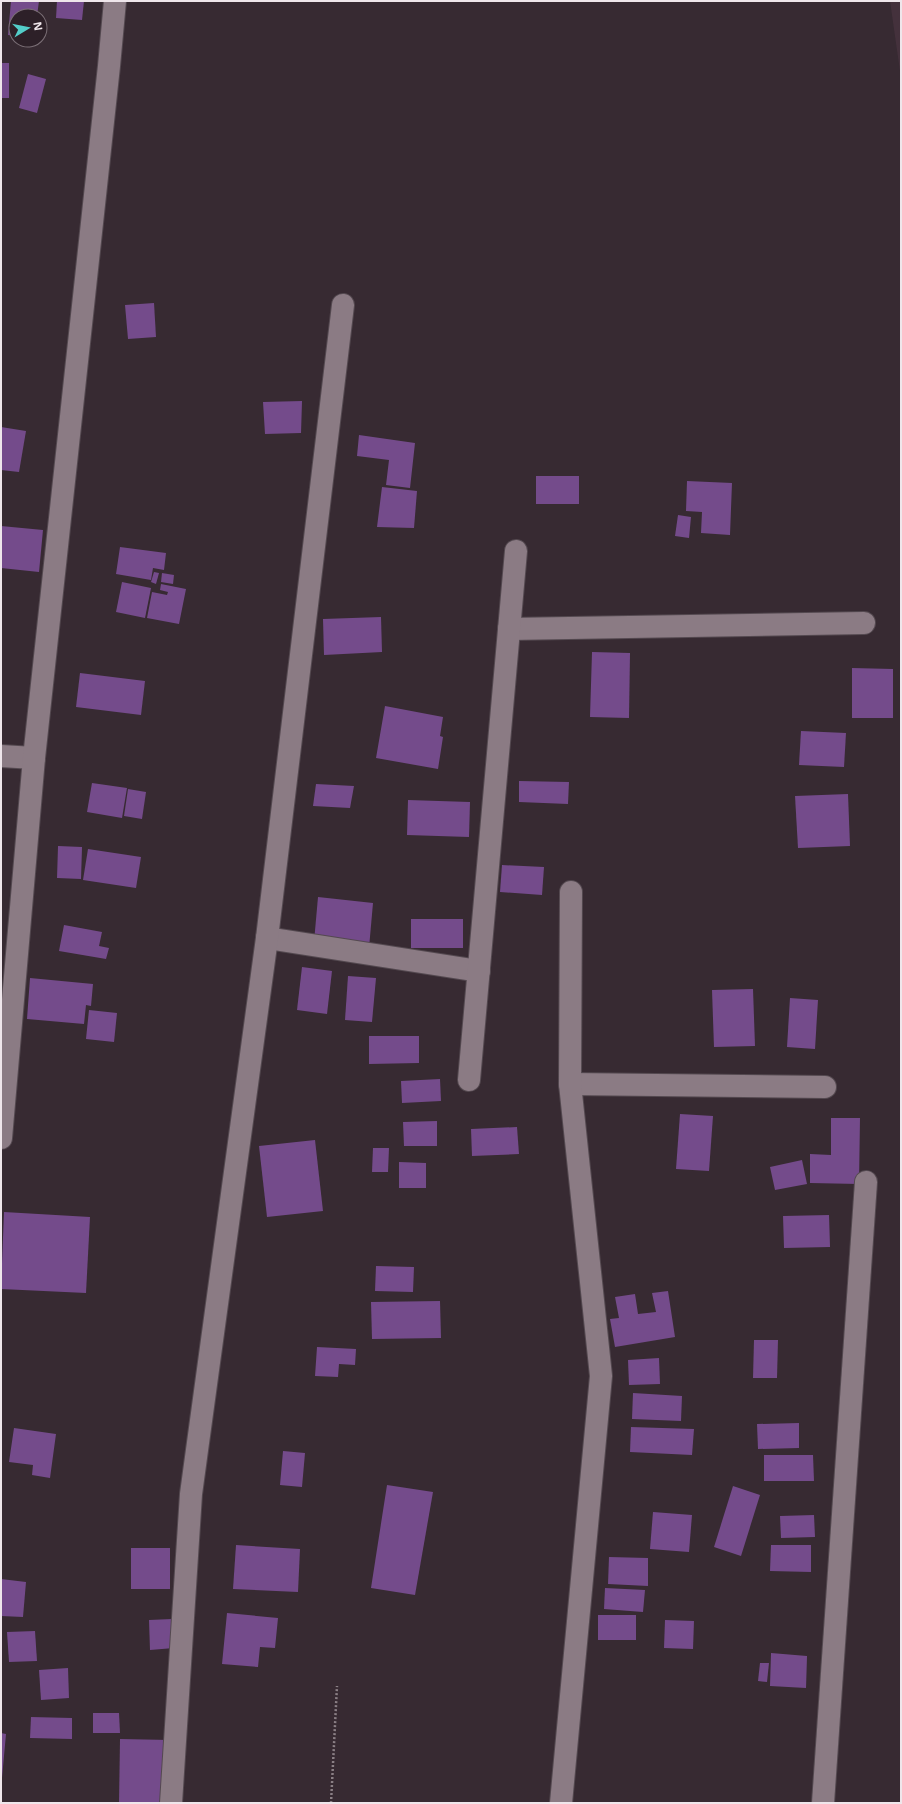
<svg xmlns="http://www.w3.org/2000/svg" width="902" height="1804" font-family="'Noto Sans',sans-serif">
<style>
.built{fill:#44313c}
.building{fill:#744b8b}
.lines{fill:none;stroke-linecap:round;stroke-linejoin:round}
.minor-casing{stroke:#544950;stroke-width:24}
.path{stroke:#8a7f85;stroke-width:2.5;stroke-dasharray:2 2;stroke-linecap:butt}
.minor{stroke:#8b7b84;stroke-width:22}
</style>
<rect width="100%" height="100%" fill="#372a32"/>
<polygon class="built" points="890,1 901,1 901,78"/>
<g class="building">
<polygon points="11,1 39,1 37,16 16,16 16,36 8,35"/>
<polygon points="57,1 84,1 82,20 56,18"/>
<rect x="1" y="63" width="8" height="35"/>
<polygon points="28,74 46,79 37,113 19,108"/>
<polygon points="154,303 156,337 128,339 125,305"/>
<polygon points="302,401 301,433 265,434 263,402"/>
<polygon points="1,427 26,431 19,472 1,470"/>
<polygon points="359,435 415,443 410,488 386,485 389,460 357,456"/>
<rect x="536" y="476" width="43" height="28"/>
<polygon points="687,481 732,483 730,535 701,533 702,512 686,511"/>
<polygon points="382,487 417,491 414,528 377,527"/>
<polygon points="678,515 691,517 689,538 675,536"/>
<polygon points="1,526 43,530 39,572 1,568"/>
<polygon points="120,547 166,553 164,570 153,568 151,580 116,574"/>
<polygon points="154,572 159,573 156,584 151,582"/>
<polygon points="162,573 174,575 173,584 161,582"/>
<polygon points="122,582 151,588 145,618 116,612"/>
<polygon points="161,584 186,589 179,624 147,618 152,592 167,595 168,592 160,590"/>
<polygon points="381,617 382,652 324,655 323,619"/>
<polygon points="592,652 630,653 629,718 590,717"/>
<polygon points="852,668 893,669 893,718 852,718"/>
<polygon points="80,673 145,681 141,715 76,707"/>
<polygon points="385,706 443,717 440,736 443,737 438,769 376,758"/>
<polygon points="801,731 846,733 844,767 799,765"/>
<polygon points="519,781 569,782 568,804 519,802"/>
<polygon points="92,783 127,788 122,818 87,812"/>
<polygon points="316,784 354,786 350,808 313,806"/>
<polygon points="128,789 146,792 142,819 124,816"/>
<polygon points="848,794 850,846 798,848 795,796"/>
<polygon points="408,800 470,802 469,837 407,835"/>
<polygon points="58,846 82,847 81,879 57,878"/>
<polygon points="88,849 141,857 136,888 83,880"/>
<polygon points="502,865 544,867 542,895 500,892"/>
<polygon points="318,897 373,903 369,948 314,942"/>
<rect x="411" y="919" width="52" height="29"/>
<polygon points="64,925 102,932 99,946 109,948 106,959 59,951"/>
<polygon points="302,967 332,971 327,1014 297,1010"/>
<polygon points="348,976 376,978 372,1022 345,1020"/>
<polygon points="30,978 93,984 91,1006 86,1005 84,1024 27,1019"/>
<polygon points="753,989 755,1046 714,1047 712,990"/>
<polygon points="790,998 818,1000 815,1049 787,1047"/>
<polygon points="89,1010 117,1013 114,1042 86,1039"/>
<polygon points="369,1036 419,1036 419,1063 369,1064"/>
<polygon points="440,1079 441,1101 402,1103 401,1081"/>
<polygon points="680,1114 713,1116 709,1171 676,1169"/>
<polygon points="831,1118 860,1118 859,1184 810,1183 810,1154 831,1155"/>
<polygon points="437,1121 437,1146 404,1146 403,1122"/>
<polygon points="517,1127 519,1154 472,1156 471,1129"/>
<polygon points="315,1140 323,1211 267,1217 259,1146"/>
<polygon points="373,1148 389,1148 388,1172 372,1172"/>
<polygon points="802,1160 807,1184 775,1190 770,1167"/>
<polygon points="399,1162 426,1163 426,1188 399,1188"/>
<polygon points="4,1212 90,1217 86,1293 1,1289"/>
<polygon points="829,1215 830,1247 784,1248 783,1216"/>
<polygon points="376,1266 414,1267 413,1292 375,1291"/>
<polygon points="668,1291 675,1337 615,1347 610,1319 619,1318 615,1297 635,1294 638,1314 656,1312 652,1293"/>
<polygon points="440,1301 441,1338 372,1339 371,1302"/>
<polygon points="754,1340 778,1340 777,1378 753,1378"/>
<polygon points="317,1347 356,1349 355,1365 339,1364 338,1377 315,1376"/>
<polygon points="659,1358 660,1384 629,1385 628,1360"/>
<polygon points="633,1393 682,1396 681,1421 632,1419"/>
<polygon points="799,1423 799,1448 758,1449 757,1424"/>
<polygon points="631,1427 694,1429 692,1455 630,1452"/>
<polygon points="14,1428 56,1434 50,1478 32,1475 33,1465 9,1462"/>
<polygon points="283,1451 305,1453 302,1487 280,1485"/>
<polygon points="764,1455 813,1455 814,1481 764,1481"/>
<polygon points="387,1485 433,1492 415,1595 371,1588"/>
<polygon points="733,1486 760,1495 741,1556 714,1547"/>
<polygon points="653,1512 692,1515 689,1552 650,1549"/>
<polygon points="814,1515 815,1537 781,1538 780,1516"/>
<polygon points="236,1545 300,1549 298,1592 233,1589"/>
<polygon points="771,1545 811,1545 811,1572 770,1571"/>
<rect x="131" y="1548" width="39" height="41"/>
<polygon points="609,1557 648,1558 648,1586 608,1584"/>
<polygon points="1,1579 26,1582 23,1617 1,1616"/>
<polygon points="605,1588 645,1590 643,1612 604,1609"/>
<polygon points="227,1613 278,1618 275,1648 260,1647 258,1667 222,1664"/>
<rect x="598" y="1615" width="38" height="25"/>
<polygon points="172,1619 174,1648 150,1650 149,1620"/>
<polygon points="665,1620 694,1621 693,1649 664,1648"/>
<polygon points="35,1631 37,1661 9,1662 7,1632"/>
<polygon points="771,1653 807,1656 806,1688 770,1686"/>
<polygon points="760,1663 769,1663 767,1682 758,1681"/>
<polygon points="68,1668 69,1698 41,1700 39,1670"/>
<polygon points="93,1713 119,1713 120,1733 93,1733"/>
<polygon points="31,1717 72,1718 72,1739 30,1738"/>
<polygon points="1,1733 6,1734 2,1778 1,1778"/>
<polygon points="120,1739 170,1740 169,1803 119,1803"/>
</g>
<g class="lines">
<defs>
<g id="minor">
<polyline points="509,629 864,623"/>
<polyline points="1,756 34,758"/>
<polyline points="267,938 479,971"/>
<polyline points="469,1080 516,551"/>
<polyline points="570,1084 825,1087"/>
<polyline points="1,1138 34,758 109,66 115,1"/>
<polyline points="171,1803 191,1494 267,938 343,305"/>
<polyline points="561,1803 601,1376 570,1084 571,892"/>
<polyline points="823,1803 866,1182"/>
</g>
</defs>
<use href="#minor" class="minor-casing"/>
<polyline class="path" points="331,1803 337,1686"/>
<use href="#minor" class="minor"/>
</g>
<rect width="902" height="1804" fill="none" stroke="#efe6eb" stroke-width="4"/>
<g transform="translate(28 28) rotate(80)"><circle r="19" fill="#2d2028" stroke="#7b6f76"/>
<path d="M0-3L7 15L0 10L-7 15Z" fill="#53cdc9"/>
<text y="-6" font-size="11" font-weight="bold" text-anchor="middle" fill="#efe6eb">N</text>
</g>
</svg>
